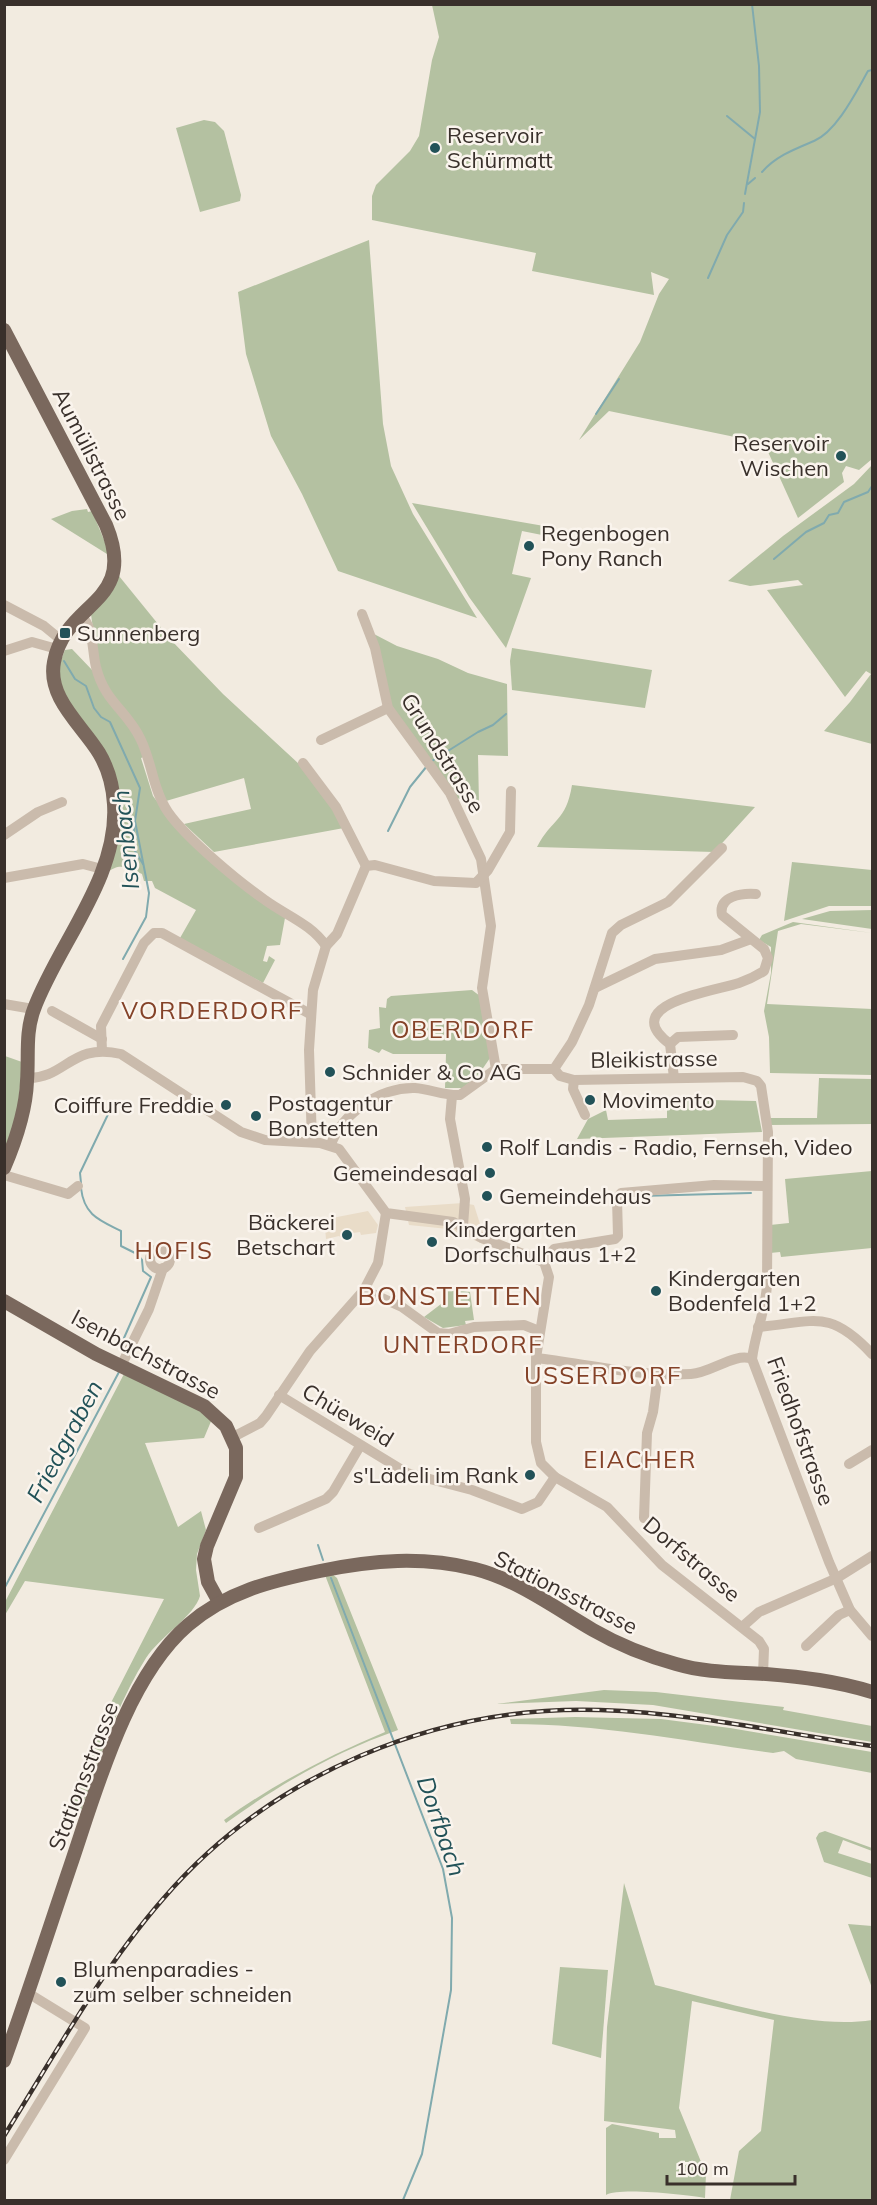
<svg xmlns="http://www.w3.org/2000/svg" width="877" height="2205" font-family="Mulish,sans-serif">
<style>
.green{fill:#b4c1a1}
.plaza{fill:#e9dcc8}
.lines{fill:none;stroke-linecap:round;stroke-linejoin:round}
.stream{stroke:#80aaae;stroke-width:2}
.minor{stroke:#cabbac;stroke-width:10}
.major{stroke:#7a685d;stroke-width:14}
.rail-casing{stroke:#39302b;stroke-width:4.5}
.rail{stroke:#faf4ed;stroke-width:2;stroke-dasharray:7;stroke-linecap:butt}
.poi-dot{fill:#225258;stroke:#faf4ed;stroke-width:2}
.labels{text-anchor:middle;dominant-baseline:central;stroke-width:5;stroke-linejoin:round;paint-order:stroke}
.poi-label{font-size:22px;fill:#39302b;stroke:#faf4ed;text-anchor:start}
.street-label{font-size:22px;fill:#39302b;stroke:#faf4ed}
.water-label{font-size:24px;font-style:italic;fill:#225258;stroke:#faf4ed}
.neighbourhood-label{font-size:24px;letter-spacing:1.5px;fill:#844228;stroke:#faf4ed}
.quarter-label{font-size:26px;letter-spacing:1.5px;fill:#844228;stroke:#faf4ed}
</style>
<rect width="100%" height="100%" fill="#f2ebe0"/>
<g class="green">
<polygon points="432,5 872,5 872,459 859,470 846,466 842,473 844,482 798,518 764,443 609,411 579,440 640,342 659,294 669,279 651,272 654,295 532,271 536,253 372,220 372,196 376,185 410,151 419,136 432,60 439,37"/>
<polygon points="204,120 215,122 224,131 241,195 240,201 200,212 176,128"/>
<polygon points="369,240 383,424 391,466 413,514 477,618 338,571 302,494 271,436 246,354 238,292"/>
<polygon points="872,465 872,744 824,731 850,702 871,674 866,671 845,697 767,590 803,585 798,580 750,586 728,581 783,536 854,484"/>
<polygon points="412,503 544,526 542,535 522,531 512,574 531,578 506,648 469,597"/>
<polygon points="87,509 88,512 92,511 109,552 107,554 51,519 72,511"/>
<path d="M119 576 171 640 223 694 299 764 322 791 344 828 214 852 184 824 251 809 244 778 166 801 149 755 141 758 153 796 159 804 285 918 280 945 267 946 263 961 267 962 269 956 275 960 263 983 180 938 196 910 155 888 152 881H144L142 874C127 868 120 862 107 873 116 843 128 809 115 778 101 745 55 704 59 667 60 662 63 655 65 650L72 649 94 672 96 652 91 614Z"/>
<polygon points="372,633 397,646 438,659 468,673 507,684 508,756 478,755 479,803 456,798 389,702"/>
<polygon points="512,648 652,670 645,708 512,690 510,661"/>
<path d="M572 785 755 807 714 852 537 847C552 818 566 822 572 785Z"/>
<polygon points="792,862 872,870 872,906 829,906 784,921"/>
<polygon points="872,910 872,929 802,919 830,911"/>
<polygon points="793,922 872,933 801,924 778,931 767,1004 872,1009 872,1075 770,1073 769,1037 764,1011 771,973 771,947 759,940 762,935"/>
<polygon points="472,990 480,996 490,1058 479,1074 463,1088 445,1088 446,1054 393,1054 382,1049 379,1053 368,1048 369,1030 380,1028 379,1007 386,1008 387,999 391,996"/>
<polygon points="5,1056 22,1062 18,1110 5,1152"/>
<polygon points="819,1078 872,1079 872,1124 770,1125 768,1118 817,1118"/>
<polygon points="667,1099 756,1101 762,1132 577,1139 588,1119 606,1110 608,1120 667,1118"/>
<polygon points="872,1171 872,1248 781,1257 780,1252 770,1253 770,1225 789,1223 785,1179"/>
<polygon points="449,1289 470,1292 474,1320 465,1321 466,1325 443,1328 424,1317 441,1304 443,1292"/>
<path d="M124 1374 187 1402 212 1419 204 1438 145 1443 178 1527 201 1511 206 1530 197 1554 196 1570 200 1596C195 1615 159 1638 146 1658 117 1704 99 1760 81 1811H66L96 1732 164 1599 25 1581 5 1615V1602Z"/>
<path d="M332 1574 337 1578 398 1730C335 1752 280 1784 226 1823L224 1820C274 1784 328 1756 385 1732L325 1575Z"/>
<polygon points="604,1690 656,1692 784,1707 783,1710 872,1726 872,1742 653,1705 576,1701 496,1704"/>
<path d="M575 1717 661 1719 730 1728 872 1752V1773L796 1759 784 1751 773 1753C685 1741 600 1724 511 1724L510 1719Z"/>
<polygon points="825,1831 872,1848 872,1851 843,1840 838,1853 872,1864 872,1878 824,1862 816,1838 819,1833"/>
<path d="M624 1883 655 1985C718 2000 809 2030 872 2020V2200H730L739 2151 761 2131 774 2020 692 2001 679 2108 706 2174 705 2198C687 2195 620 2187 606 2195V2128L612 2124 659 2133V2138H676L675 2130 604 2121 607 2027Z"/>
<polygon points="848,1924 872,1926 872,1988"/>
<polygon points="560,1967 608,1970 601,2058 552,2044"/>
</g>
<g class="plaza">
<polygon points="463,1203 474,1205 487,1246 463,1235 448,1238 448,1229 409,1225 405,1207"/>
<polygon points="368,1211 378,1225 376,1233 361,1235 360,1232 345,1234 343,1239 339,1236 326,1239 325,1228 333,1227 332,1218"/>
</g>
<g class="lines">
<g class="stream">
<polyline points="727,116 755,139"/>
<path d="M762 172C776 156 795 149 814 141 837 131 856 92 868 71L872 70"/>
<polyline points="748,184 755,178"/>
<polyline points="745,194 760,112 759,66 752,4"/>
<polyline points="708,278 727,235 743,212 744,203"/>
<polyline points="596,414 619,379"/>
<polyline points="774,559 806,532 824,523 829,515 838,513 844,502 868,492 872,486"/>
<polyline points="64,661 75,679 86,686 94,708 101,717 110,722 140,788 135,821 149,893 146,917 123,959"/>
<polyline points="432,761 478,732 493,725 506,714"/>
<polyline points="388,831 410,787 427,766"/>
<polyline points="134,840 134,824"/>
<polyline points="135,851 143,864"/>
<polyline points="81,1183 80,1173 112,1106"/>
<path d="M81 1188C84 1215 99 1220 121 1231V1246L137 1254 142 1260 143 1271 151 1277 120 1347"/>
<polyline points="641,1196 751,1193"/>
<polyline points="318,1545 323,1560"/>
<polyline points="331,1578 443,1869 452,1918 451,1990 422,2154 403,2200"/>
<polyline points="4,1589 119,1372"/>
</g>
<g class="minor">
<polyline points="4,605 44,626 61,640"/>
<polyline points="362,614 375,648 388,708 450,793 481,859 491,926 482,988 496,1069"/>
<path d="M81 616C94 626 92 652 96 667 105 703 127 710 141 740 152 763 153 790 168 812 186 838 239 882 265 900 287 916 311 924 326 946"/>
<polyline points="4,651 32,642 57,649"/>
<polyline points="321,740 388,708"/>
<polyline points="303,763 336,807 366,866"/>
<polyline points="4,835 38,812 62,802"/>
<polyline points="4,878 83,864 102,869"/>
<polyline points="597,987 655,959 721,950 751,939"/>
<polyline points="4,1004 33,1009"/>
<polyline points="52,1011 102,1039"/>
<polyline points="670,1044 678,1037 733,1035"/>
<polyline points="102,1051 101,1026 144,943 154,933 162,933 310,1014"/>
<path d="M554 1069 560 1076 574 1080 743 1077 757 1081 761 1086 768 1132 767 1284C766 1310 755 1333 752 1359L829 1562 850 1610 872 1636"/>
<polyline points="554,1069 572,1042 589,1005 612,933 621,925 668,902 722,848"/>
<path d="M28 1078C65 1079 72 1042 121 1054L241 1132 265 1140 320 1143 339 1149 386 1213 453 1222 482 1238 544 1262 549 1277 536 1358V1442L541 1463 555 1477 607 1507 662 1565 759 1641 764 1649 763 1674"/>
<path d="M674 1078 670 1044C616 1004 715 991 739 983 748 980 756 976 764 971L768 958 764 949 722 915C718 896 742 893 756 894"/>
<polyline points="574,1080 573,1089 585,1115"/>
<polyline points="452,1096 450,1119 465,1199 463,1225"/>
<polyline points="312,1142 309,1050 313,990 326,946 337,934 366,866 375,865 434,881 476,883 488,870 510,832 511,791"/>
<path d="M331 1144C343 1113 380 1087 415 1088 430 1089 445 1096 460 1095L496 1069H554"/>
<polyline points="4,1175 68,1194 78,1186"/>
<circle cx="160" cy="1259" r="10"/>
<polyline points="544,1262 554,1249 615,1239 618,1236 617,1199 621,1193 714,1185 767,1186"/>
<polyline points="364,1290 402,1307 438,1333 449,1334 474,1327 524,1325 539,1331"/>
<path d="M758 1327C815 1322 829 1308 872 1354"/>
<path d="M536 1358C587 1364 639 1377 691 1374 711 1373 735 1352 752 1359"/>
<polyline points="121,1366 149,1309 163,1268"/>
<polyline points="279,1395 407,1473 472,1490 522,1509 538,1502 555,1477"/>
<polyline points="233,1437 260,1423 266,1416 310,1351 364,1290 378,1263 386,1213"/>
<polyline points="849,1464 872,1450"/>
<polyline points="644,1518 647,1433 653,1412 658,1374"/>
<polyline points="259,1528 326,1499 333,1492 360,1446"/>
<polyline points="742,1627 759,1612 837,1578 872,1556"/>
<polyline points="806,1646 839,1615 850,1610"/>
<polyline points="4,2160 85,2028 28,1993"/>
</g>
<g class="major">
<path d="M4 330 106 525C139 605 65 600 54 662 47 698 82 725 99 753 108 768 113 787 114 804 119 877 58 944 34 1009 25 1033 29 1056 27 1081 26 1111 16 1140 4 1168"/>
<polyline points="4,1301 96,1354 204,1406 226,1426 236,1448 236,1477 207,1546 204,1559 208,1582 219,1602"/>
<path d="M4 2061C27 1997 48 1932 70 1867 96 1791 126 1678 188 1625 226 1592 271 1581 320 1571 373 1560 422 1556 475 1569 518 1580 555 1608 593 1630 619 1645 647 1656 676 1664 707 1673 735 1672 766 1674 802 1677 837 1681 872 1692"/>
</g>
<defs>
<path id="rail" d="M4 2136C54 2056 101 1970 163 1899 270 1774 437 1705 600 1710 692 1713 782 1733 872 1746"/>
</defs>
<use href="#rail" class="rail-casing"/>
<use href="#rail" class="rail"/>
</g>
<g class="poi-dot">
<circle cx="435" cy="148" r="6"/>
<circle cx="841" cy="456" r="6"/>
<circle cx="529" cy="546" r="6"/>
<rect x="59" y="627" width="12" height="12" rx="3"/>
<circle cx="330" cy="1072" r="6"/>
<circle cx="590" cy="1100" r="6"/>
<circle cx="226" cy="1105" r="6"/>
<circle cx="256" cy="1116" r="6"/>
<circle cx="487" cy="1147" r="6"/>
<circle cx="490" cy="1173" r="6"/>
<circle cx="487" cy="1196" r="6"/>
<circle cx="347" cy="1235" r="6"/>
<circle cx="432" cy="1242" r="6"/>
<circle cx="656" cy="1291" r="6"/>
<circle cx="530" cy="1475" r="6"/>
<circle cx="61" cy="1982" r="6"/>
</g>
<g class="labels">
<g class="poi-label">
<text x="447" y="135">Reservoir<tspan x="447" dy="25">Schürmatt</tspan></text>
<text x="829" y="443" text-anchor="end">Reservoir<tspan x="829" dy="25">Wischen</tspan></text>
<text x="541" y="533">Regenbogen<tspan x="541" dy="25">Pony Ranch</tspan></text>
<text x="77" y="633">Sunnenberg</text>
<text x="342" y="1072">Schnider &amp; Co AG</text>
<text x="602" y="1100">Movimento</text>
<text x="268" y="1103">Postagentur<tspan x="268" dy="25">Bonstetten</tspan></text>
<text x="214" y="1105" text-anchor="end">Coiffure Freddie</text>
<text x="499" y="1147">Rolf Landis - Radio, Fernseh, Video</text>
<text x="478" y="1173" text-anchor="end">Gemeindesaal</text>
<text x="499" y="1196">Gemeindehaus</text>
<text x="335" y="1222" text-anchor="end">Bäckerei<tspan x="335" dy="25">Betschart</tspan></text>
<text x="444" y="1229">Kindergarten<tspan x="444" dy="25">Dorfschulhaus 1+2</tspan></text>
<text x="668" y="1278">Kindergarten<tspan x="668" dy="25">Bodenfeld 1+2</tspan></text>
<text x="518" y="1475" text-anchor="end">s'Lädeli im Rank</text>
<text x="73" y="1969">Blumenparadies -<tspan x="73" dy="25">zum selber schneiden</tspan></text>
</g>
<g class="street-label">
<text transform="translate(92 454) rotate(63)">Aumülistrasse</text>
<text transform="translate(443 753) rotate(58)">Grundstrasse</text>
<text transform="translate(654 1059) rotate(-1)">Bleikistrasse</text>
<text transform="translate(146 1354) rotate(28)">Isenbachstrasse</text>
<text transform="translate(348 1415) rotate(31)">Chüeweid</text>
<text transform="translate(801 1431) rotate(70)">Friedhofstrasse</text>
<text transform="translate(692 1559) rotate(40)">Dorfstrasse</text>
<text transform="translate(566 1592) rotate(27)">Stationsstrasse</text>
<text transform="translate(83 1776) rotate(-69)">Stationsstrasse</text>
</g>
<g class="water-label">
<text transform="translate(125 840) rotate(-96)">Isenbach</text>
<text transform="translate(64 1441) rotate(-62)">Friedgraben</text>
<text transform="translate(442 1826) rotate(71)">Dorfbach</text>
</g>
<g class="neighbourhood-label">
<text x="212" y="1010">VORDERDORF</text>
<text x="463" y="1029">OBERDORF</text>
<text x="174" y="1250">HOFIS</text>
<text x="463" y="1344">UNTERDORF</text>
<text x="603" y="1375">USSERDORF</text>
<text x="640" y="1459">EIACHER</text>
</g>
<g class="quarter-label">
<text x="450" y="1295">BONSTETTEN</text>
</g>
</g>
<rect width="877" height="2205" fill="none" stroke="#39302b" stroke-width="12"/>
<path d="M667 2175v9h128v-9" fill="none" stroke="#39302b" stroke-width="3"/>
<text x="676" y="2175" font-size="18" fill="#39302b" stroke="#faf4ed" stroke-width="4.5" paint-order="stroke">100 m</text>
</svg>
